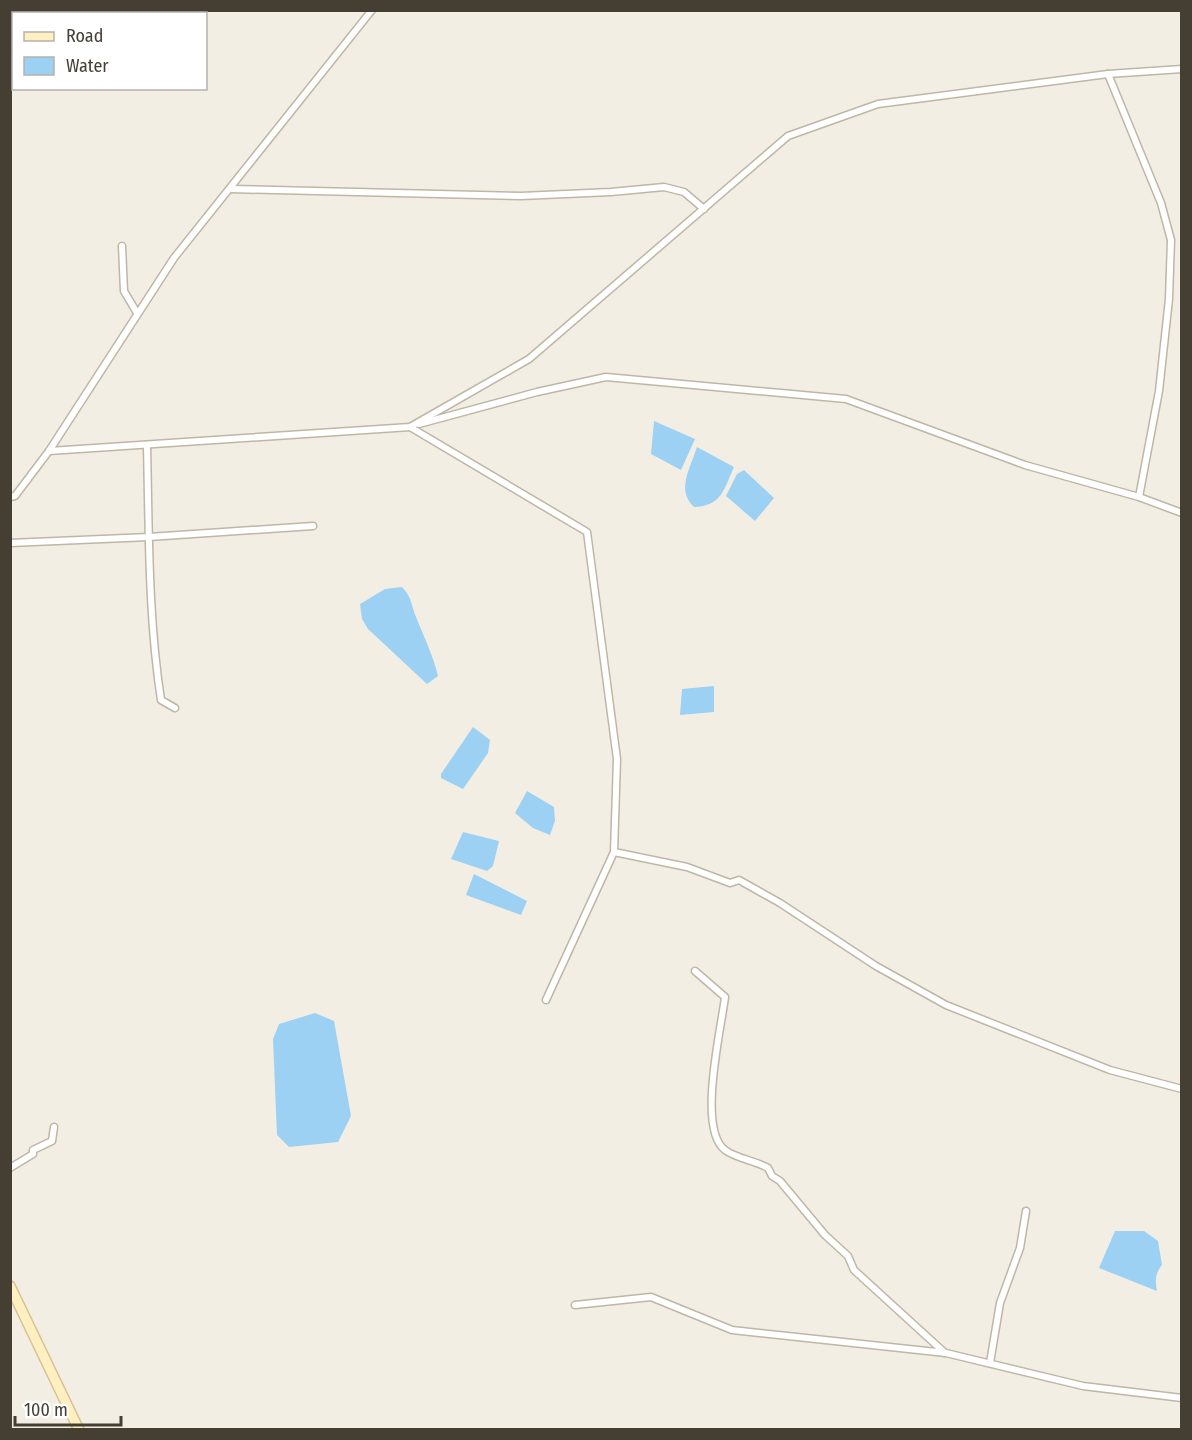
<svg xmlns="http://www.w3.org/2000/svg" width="1192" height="1440" font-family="'Fira Sans Condensed',sans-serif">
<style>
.water{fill:#9cd1f4}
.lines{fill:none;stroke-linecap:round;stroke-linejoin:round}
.minor-casing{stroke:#bfb6a6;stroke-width:9}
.secondary-casing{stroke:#d5c290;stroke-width:12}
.minor{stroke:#fff;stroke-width:6}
.secondary{stroke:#ffefc1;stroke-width:9}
</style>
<rect width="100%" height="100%" fill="#f3eee4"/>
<g class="water">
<polygon points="654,421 695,439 681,470 651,454"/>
<path d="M697 447 734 467C724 489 722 506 694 507 676 490 690 469 697 447Z"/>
<polygon points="744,470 774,498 755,521 726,496 737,474"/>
<path d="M402 587C412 597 411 605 416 617 424 637 433 655 438 676L427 684 368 629 362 619 360 604 385 589Z"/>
<polygon points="714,686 714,712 680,715 682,689"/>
<polygon points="473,727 490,740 488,753 463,789 441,778 441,774"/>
<polygon points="527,791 554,807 555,821 550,835 533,828 515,813"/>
<polygon points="463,832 499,841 493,866 487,871 451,859"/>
<polygon points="474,874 527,901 521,915 466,895"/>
<polygon points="315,1013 334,1021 351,1116 338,1142 289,1147 277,1135 273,1039 279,1024"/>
<path d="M1115 1231H1144L1158 1241 1162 1265C1155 1274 1155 1280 1157 1291L1099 1268Z"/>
</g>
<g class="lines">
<defs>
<g id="minor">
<polyline points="1108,74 1161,203 1171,240 1169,299 1159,391 1139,497"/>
<polyline points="230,189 521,196 611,192 664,187 684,192 704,209"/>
<polyline points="122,246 124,291 137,313"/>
<polyline points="419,424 537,392 606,377 846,399 1025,465 1139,497 1182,513"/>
<polyline points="410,427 587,532 617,759 614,852 546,1000"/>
<path d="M147 446C149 530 148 616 161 700L175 708"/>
<polyline points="49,451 410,427 529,359 788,136 878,104 1108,74 1182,69"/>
<polyline points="10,497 15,496 49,451 174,258 372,10"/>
<polyline points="10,543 149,537 313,526"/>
<polyline points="614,852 687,867 730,883 739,880 780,903 876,966 946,1005 1110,1070 1182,1089"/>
<path d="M695 971 725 997C721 1030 697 1129 725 1150 735 1158 756 1161 768 1168L772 1176 780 1181 825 1235 848 1256 854 1270 945 1353"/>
<polyline points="10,1168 33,1154 33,1150 52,1141 54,1127"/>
<polyline points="575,1305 651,1297 732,1330 946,1353 1083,1386 1182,1398"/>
<polyline points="990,1363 1000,1303 1020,1248 1026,1211"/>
</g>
<polyline id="secondary" points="10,1286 79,1430"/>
</defs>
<use href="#minor" class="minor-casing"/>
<use href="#secondary" class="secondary-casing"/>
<use href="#minor" class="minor"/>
<use href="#secondary" class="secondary"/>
</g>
<rect width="1192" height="1440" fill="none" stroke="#453e33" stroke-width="24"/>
<rect x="12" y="12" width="195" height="78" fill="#ffffff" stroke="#b5b2ad" stroke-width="1.5"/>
<rect x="24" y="32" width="30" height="9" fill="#ffefc1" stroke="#b5b2ad" stroke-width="1.5"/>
<text x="66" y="42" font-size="18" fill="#453e33">Road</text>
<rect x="24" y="57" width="30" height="18" fill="#9cd1f4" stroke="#b5b2ad" stroke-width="1.5"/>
<text x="66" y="72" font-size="18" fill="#453e33">Water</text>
<path d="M15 1416v9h106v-9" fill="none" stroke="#453e33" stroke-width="3"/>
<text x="24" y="1416" font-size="18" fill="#453e33" stroke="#ffffff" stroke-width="4.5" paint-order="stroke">100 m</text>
</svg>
